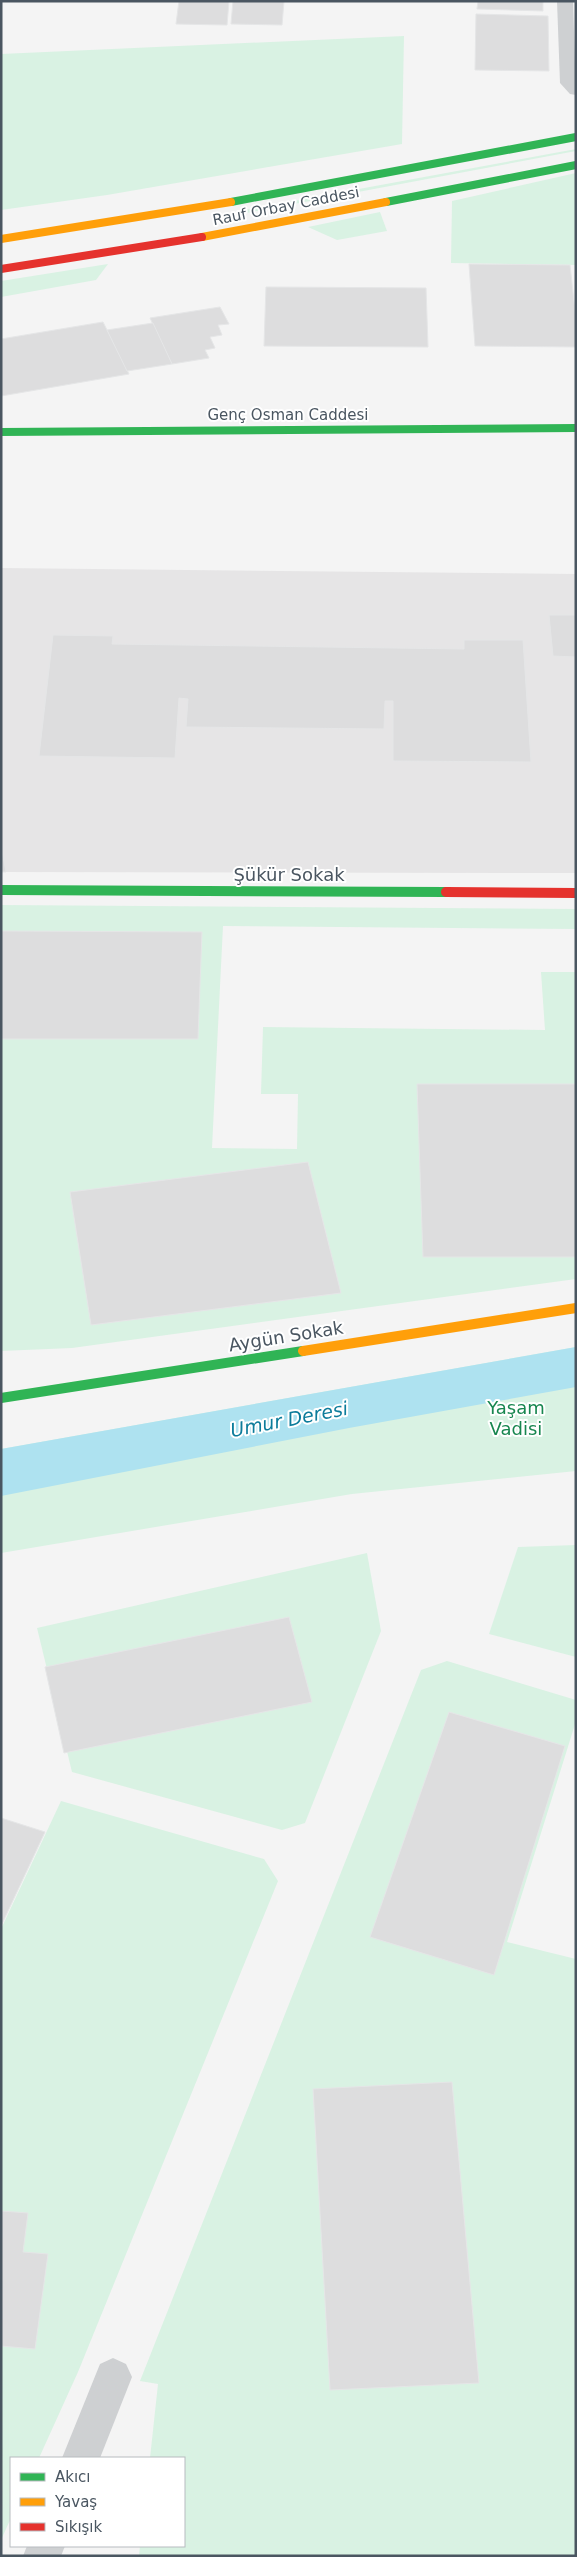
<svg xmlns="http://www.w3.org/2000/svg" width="577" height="2557" font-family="'DejaVu Sans',sans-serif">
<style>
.education{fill:#e6e5e6}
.green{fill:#d9f2e3}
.water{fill:#aee2f0}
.building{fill:#ddddde;stroke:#e5e6e7}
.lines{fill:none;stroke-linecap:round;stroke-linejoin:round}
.street{fill:#ced0d2;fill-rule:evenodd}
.fast-far1{stroke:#30b455;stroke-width:8}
.fast{stroke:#30b455;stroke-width:10}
.slow-far1{stroke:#ff9f0a;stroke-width:8}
.slow{stroke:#ff9f0a;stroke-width:10}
.jam-far1{stroke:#e5322d;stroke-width:8}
.jam{stroke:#e5322d;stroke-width:10}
.labels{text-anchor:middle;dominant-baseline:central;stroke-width:4;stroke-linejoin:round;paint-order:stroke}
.far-street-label{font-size:15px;fill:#4a5661;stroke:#fff}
.street-label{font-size:18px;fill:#4a5661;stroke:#fff}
.park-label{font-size:18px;fill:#17864f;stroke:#fff}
.water-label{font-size:19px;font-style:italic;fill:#0c7c9b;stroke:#fff}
</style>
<rect width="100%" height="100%" fill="#f4f4f4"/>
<polygon class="education" points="1,568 576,574 576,873 1,872"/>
<g class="green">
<polygon points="404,36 402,144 107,195 1,210 1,54"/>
<polygon points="576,149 576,151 241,214 239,211"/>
<polygon points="576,173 576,265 451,263 452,201"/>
<polygon points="380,212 387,231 337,240 308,227"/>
<polygon points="108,264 96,280 1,297 1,281"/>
<polygon points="1,905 576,909 576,929 223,926 212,1148 297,1149 298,1094 261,1094 263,1027 545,1030 541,972 576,972 576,1279 72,1348 1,1351"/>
<polygon points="576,1347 576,1471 352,1494 1,1553 1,1449"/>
<polygon points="576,1545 576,1657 489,1634 518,1547"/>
<polygon points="367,1553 381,1631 305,1823 282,1830 72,1772 37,1628"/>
<polygon points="447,1661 576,1700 576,1721 507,1942 576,1959 576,2556 139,2556 140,2546 184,2546 184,2458 150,2458 158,2384 140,2381 421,1670"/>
<polygon points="61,1801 264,1859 278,1881 78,2372 39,2458 11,2458 11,2518 1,2540 1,1929"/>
</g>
<polygon class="water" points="576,1347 576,1387 349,1428 1,1496 1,1449"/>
<g class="building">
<polygon points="179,1 229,1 227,25 176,24"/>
<polygon points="233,1 284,1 282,25 231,24"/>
<polygon points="478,1 543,1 543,11 477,9"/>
<polygon points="476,14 548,16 549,71 475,70"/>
<polygon points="469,264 570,265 576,320 576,347 475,346"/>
<polygon points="266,287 426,288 428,347 264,346"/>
<polygon points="220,307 229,324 218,325 222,335 210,337 215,348 205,350 209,358 172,364 150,318"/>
<polygon points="103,322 129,374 1,396 1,339"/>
<polygon points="153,323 172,364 127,371 107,330"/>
<polygon points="549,615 576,615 576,657 553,656"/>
<polygon points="53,635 113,636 112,644 464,649 464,640 523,640 531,762 393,761 393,701 385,701 384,729 186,727 188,699 179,698 175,758 39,756"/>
<polygon points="1,846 6,872 1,872"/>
<polygon points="1,931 202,932 198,1039 1,1039"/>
<polygon points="417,1084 576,1084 576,1257 423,1257"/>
<polygon points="308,1162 341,1293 91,1325 70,1192"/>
<polygon points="289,1617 312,1702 64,1753 45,1667"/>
<polygon points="449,1712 565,1746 494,1975 370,1937"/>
<polygon points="1,1818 45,1832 1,1926"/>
<polygon points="452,2082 479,2383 330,2390 313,2089"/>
<polygon points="1,2211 28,2213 23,2252 48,2254 35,2349 1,2346"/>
</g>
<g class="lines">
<g class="street">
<polygon points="557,1 573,1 576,95 570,94 560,83"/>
<polygon points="113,2358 126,2364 132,2377 100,2458 62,2458 100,2364"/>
<polygon points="27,2546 65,2546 61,2556 23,2556"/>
</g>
<g class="fast-far1">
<polyline points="231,202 576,137"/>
<polyline points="386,202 576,165"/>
<polyline points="1,432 576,428"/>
</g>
<g class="fast">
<polyline points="1,890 446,892"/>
<polyline points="1,1398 303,1351"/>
</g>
<g class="slow-far1">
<polyline points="202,237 386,202"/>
<polyline points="1,239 231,202"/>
</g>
<polyline class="slow" points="303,1351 576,1308"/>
<polyline class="jam-far1" points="1,269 202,237"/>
<polyline class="jam" points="446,892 576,893"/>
</g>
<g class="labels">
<g class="far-street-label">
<text transform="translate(286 206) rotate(-11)">Rauf Orbay Caddesi</text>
<text x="288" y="415">Genç Osman Caddesi</text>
</g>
<g class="street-label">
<text x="289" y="874">Şükür Sokak</text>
<text transform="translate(286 1336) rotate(-9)">Aygün Sokak</text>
</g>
<g class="park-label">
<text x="516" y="1407">Yaşam<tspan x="516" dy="21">Vadisi</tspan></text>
</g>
<g class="water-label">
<text transform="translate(289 1419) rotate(-11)">Umur Deresi</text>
</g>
</g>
<rect width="577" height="2557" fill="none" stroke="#4a5661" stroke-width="5"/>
<rect x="10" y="2457" width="175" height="90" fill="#ffffff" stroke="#b7bbc0"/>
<rect x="20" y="2473" width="25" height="8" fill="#30b455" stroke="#b7bbc0"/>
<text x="55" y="2482" font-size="15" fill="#4a5661">Akıcı</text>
<rect x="20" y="2498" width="25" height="8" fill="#ff9f0a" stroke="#b7bbc0"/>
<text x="55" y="2507" font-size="15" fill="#4a5661">Yavaş</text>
<rect x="20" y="2523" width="25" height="8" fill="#e5322d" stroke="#b7bbc0"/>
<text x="55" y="2532" font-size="15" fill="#4a5661">Sıkışık</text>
</svg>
